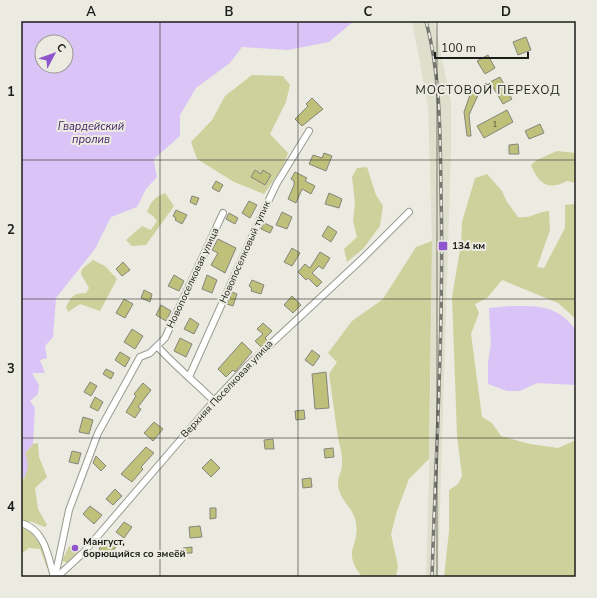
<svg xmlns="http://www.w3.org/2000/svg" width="597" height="598" font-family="'Nunito Sans',sans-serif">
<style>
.built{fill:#dfdfcd}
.green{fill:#cfd19c}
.water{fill:#dac4f7;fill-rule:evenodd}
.building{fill:#bfc07a;stroke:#85857c}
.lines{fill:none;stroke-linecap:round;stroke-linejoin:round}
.street-casing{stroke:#999a90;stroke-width:8}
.street{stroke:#fff;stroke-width:6}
.rail-casing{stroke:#777771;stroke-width:3.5}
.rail{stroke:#ebebe1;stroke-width:2;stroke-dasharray:6;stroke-linecap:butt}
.grid{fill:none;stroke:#1d1d1a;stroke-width:1;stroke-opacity:0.55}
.poi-dot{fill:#9056cd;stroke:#ebebe1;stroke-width:1.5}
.labels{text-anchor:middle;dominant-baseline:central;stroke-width:4;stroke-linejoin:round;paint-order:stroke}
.number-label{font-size:8px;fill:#464632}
.poi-label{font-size:10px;font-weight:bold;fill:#1d1d1a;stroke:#ebebe1;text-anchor:start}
.street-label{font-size:10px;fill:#1d1d1a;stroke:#ebebe1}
.water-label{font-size:11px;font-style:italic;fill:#411c64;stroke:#ebebe1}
.quarter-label{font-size:12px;letter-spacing:1px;fill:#1d1d1a;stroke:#ebebe1}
.neatline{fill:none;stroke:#1d1d1a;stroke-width:1.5}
.grid-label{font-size:13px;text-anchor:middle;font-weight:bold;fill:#1d1d1a}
</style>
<rect width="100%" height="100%" fill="#ebebe1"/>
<polygon class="built" points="412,21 434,21 451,102 451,149 438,577 426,577 430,439 432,241 428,106"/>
<g class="green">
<polygon points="252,75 283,76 290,85 286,102 270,134 288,153 283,167 264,194 234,182 197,159 191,142 212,120 225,96"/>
<path d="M557 151 576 153V183L567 181C548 191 539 184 531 165L537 160Z"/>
<polygon points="367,167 376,195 383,206 380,226 363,249 347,262 344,249 357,237 353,221 355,203 352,177 357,168"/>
<path d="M487 174 502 191 507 202 518 217C532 219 535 212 549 211L550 230 537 267 544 268 565 228V205L574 204 576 201V319L558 303 502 280 487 298 475 304 479 313 471 334 482 417 492 423 501 436 530 444 558 448 576 440V577H444L449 531V490L458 484 462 476 457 435 452 297 461 244 462 222 475 178Z"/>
<path d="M165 193 174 206 146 245 132 246 126 240 142 226 151 230 157 221 153 216 147 212C151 201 155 197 165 193Z"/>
<path d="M432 241 429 459 409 479 397 511 391 534 398 566 396 577H362C341 550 360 547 356 523 354 507 337 499 338 482 338 477 342 471 342 465 343 456 340 446 338 438 335 416 332 395 329 374L337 362 328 353 352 321 383 299 416 247Z"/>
<path d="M93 260 105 266 117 279 100 311 80 304 68 312 66 307C71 296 74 293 86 293L89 288 81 274 82 269Z"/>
<polygon points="38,443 39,457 47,477 35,488 38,509 47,525 45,527 32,522 21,521 21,481 25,477 25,453 33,444"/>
<path d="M21 525C42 535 42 547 49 568H47L40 549 29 548 21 554Z"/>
<polygon points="69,546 81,552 69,563 62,561"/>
</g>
<g class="water">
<path d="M21 21H354L329 42 288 50 242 47 230 63 196 88 180 115V136L154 159 155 168 157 177 146 189 137 207 111 217 95 249 56 298 53 337 45 346 47 358 40 360 45 373H32L39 385 38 394 30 401 35 408 33 444 25 453C29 463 29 473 21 481ZM42 42H66V66H42Z"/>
<path d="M511 306C540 306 557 305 576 330V385L537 383 520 391H507L488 384V362L491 344 489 308Z"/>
</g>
<g class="building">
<polygon points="526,37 531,50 518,55 513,42"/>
<polygon points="488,55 495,68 485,74 477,61"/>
<polygon points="500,77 512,99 503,104 490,82"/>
<polygon points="471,92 478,95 469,115 471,136 467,136 464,112"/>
<polygon points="312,98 323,109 302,126 295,119 308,106 306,104"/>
<polygon points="507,110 513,122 484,138 477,126"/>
<polygon points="540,124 544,133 529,139 525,131"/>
<polygon points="518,144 519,154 509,154 509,145"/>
<polygon points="324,153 332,156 326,171 309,164 313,155 322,158"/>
<polygon points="255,170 261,174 263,170 271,175 265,185 251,177"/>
<polygon points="295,172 307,178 305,181 315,186 311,194 302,189 296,203 288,199 294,185 294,181 291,179"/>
<polygon points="216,181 223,185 219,192 212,188"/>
<polygon points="329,193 342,199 339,208 325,204"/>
<polygon points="192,196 199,198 196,205 190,202"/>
<polygon points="249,201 257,205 250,218 242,213"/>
<polygon points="176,210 187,215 182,224 175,220 176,218 173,216"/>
<polygon points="282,212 292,217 287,229 276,225"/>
<polygon points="229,213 238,218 235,224 226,219"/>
<polygon points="264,223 273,227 270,233 261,229"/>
<polygon points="328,226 337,232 331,242 322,236"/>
<polygon points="218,239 236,248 225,273 211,265 218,253 212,250"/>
<polygon points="292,248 300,253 292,266 284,262"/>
<polygon points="320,252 330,258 323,269 319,266 312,273 322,282 317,287 308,278 306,280 298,272 305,264 310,268"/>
<polygon points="123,262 130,270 122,276 116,269"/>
<polygon points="174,275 184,281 179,291 168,286"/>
<polygon points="207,275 217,280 212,293 202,289"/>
<polygon points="252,280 264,285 261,294 251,291 252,288 249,286"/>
<polygon points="144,290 152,294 150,302 141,298"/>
<polygon points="232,292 237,294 233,306 227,304"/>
<polygon points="292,296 301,305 293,313 284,305"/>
<polygon points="124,299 133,304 125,318 116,313"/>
<polygon points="161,305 171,311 166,321 156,315"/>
<polygon points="190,318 199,324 194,334 184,329"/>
<polygon points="263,323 272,331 265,338 268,341 261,347 255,341 263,334 257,329"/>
<polygon points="132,329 143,336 135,349 124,342"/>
<polygon points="180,338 192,344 186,357 174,351"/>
<polygon points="242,342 252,352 235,372 233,370 226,377 218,369"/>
<polygon points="312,350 320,356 313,366 305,360"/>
<polygon points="120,352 130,358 125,367 115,360"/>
<polygon points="106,369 114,373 111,379 103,374"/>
<polygon points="326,372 329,408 315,409 312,374"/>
<polygon points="90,382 97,386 91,396 84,392"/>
<polygon points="143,383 151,390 138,407 141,409 135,418 126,412 136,396 134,394"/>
<polygon points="95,397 103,402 98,411 90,407"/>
<polygon points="304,410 305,419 296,420 295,411"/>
<polygon points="83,417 93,420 89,434 79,432"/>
<polygon points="154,422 163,429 153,441 144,433"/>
<polygon points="273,439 274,449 265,449 264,440"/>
<polygon points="146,447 154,453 141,467 143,469 132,482 121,474"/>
<polygon points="333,448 334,457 325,458 324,449"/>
<polygon points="72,451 81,453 78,464 69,462"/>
<polygon points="96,456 106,466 101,471 93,463"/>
<polygon points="211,459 220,468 211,477 202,468"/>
<polygon points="311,478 312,487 303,488 302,479"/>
<polygon points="115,489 122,496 113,505 106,499"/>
<polygon points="90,506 102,515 94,524 83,514"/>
<polygon points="210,508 216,508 216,518 210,519"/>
<polygon points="124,522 132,527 124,538 116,532"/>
<polygon points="200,526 202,537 190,538 189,527"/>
<polygon points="106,540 116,547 108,556 99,549"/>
<polygon points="192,547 192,553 183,553 183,548"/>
</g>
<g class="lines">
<defs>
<g id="street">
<path d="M158 347C175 366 195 382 214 401"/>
<polyline points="189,377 264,210 277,183 309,131"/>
<path d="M21 523C45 530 48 556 54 577"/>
<polyline points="55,577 69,510 98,433 140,357 150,353 165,338 223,213"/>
<polyline points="57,577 83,553 214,401 246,367 363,258 409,212"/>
</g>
</defs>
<use href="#street" class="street-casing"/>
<use href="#street" class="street"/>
<defs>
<path id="rail" d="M426 21C441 77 440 135 441 192 444 321 436 449 432 577"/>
</defs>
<use href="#rail" class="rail-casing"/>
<use href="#rail" class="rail"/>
</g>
<path class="grid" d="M160 21V577M298 21V577M437 21V577M21 160H576M21 299H576M21 438H576"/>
<g class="poi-dot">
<rect x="438" y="241" width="10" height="10" rx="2"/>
<circle cx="75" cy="548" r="4"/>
</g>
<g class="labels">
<g class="number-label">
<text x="495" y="124">1</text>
</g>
<g class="poi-label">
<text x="452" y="246">134 км</text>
<text x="83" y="542">Мангуст,<tspan x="83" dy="12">борющийся со змеёй</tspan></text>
</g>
<g class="street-label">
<text transform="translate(245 252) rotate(-66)">Новопоселковый тупик</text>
<text transform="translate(193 278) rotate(-65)">Новопоселковая улица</text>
<text transform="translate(227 389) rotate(-47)">Верхняя Поселковая улица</text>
</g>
<g class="water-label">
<text x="91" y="126">Гвардейский<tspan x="91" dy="13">пролив</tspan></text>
</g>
<g class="quarter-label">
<text x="488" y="90">МОСТОВОЙ ПЕРЕХОД</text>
</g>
</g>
<rect width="597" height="598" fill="none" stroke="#ebebe1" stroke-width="44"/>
<g transform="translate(54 54) rotate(49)"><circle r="19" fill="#ebebe1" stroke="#999991"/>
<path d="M0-3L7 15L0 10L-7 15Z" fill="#9056cd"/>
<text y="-6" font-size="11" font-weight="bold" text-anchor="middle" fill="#1d1d1a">С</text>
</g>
<path d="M435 52v6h93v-6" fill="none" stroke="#1d1d1a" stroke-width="2"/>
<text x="441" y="52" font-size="12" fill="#1d1d1a" stroke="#ebebe1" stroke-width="3" paint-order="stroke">100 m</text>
<rect x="22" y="22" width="553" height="554" class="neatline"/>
<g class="grid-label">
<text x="91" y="16">A</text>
<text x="229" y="16">B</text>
<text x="368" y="16">C</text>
<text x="506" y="16">D</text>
<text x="11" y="96">1</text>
<text x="11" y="234">2</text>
<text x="11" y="373">3</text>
<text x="11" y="511">4</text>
</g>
</svg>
